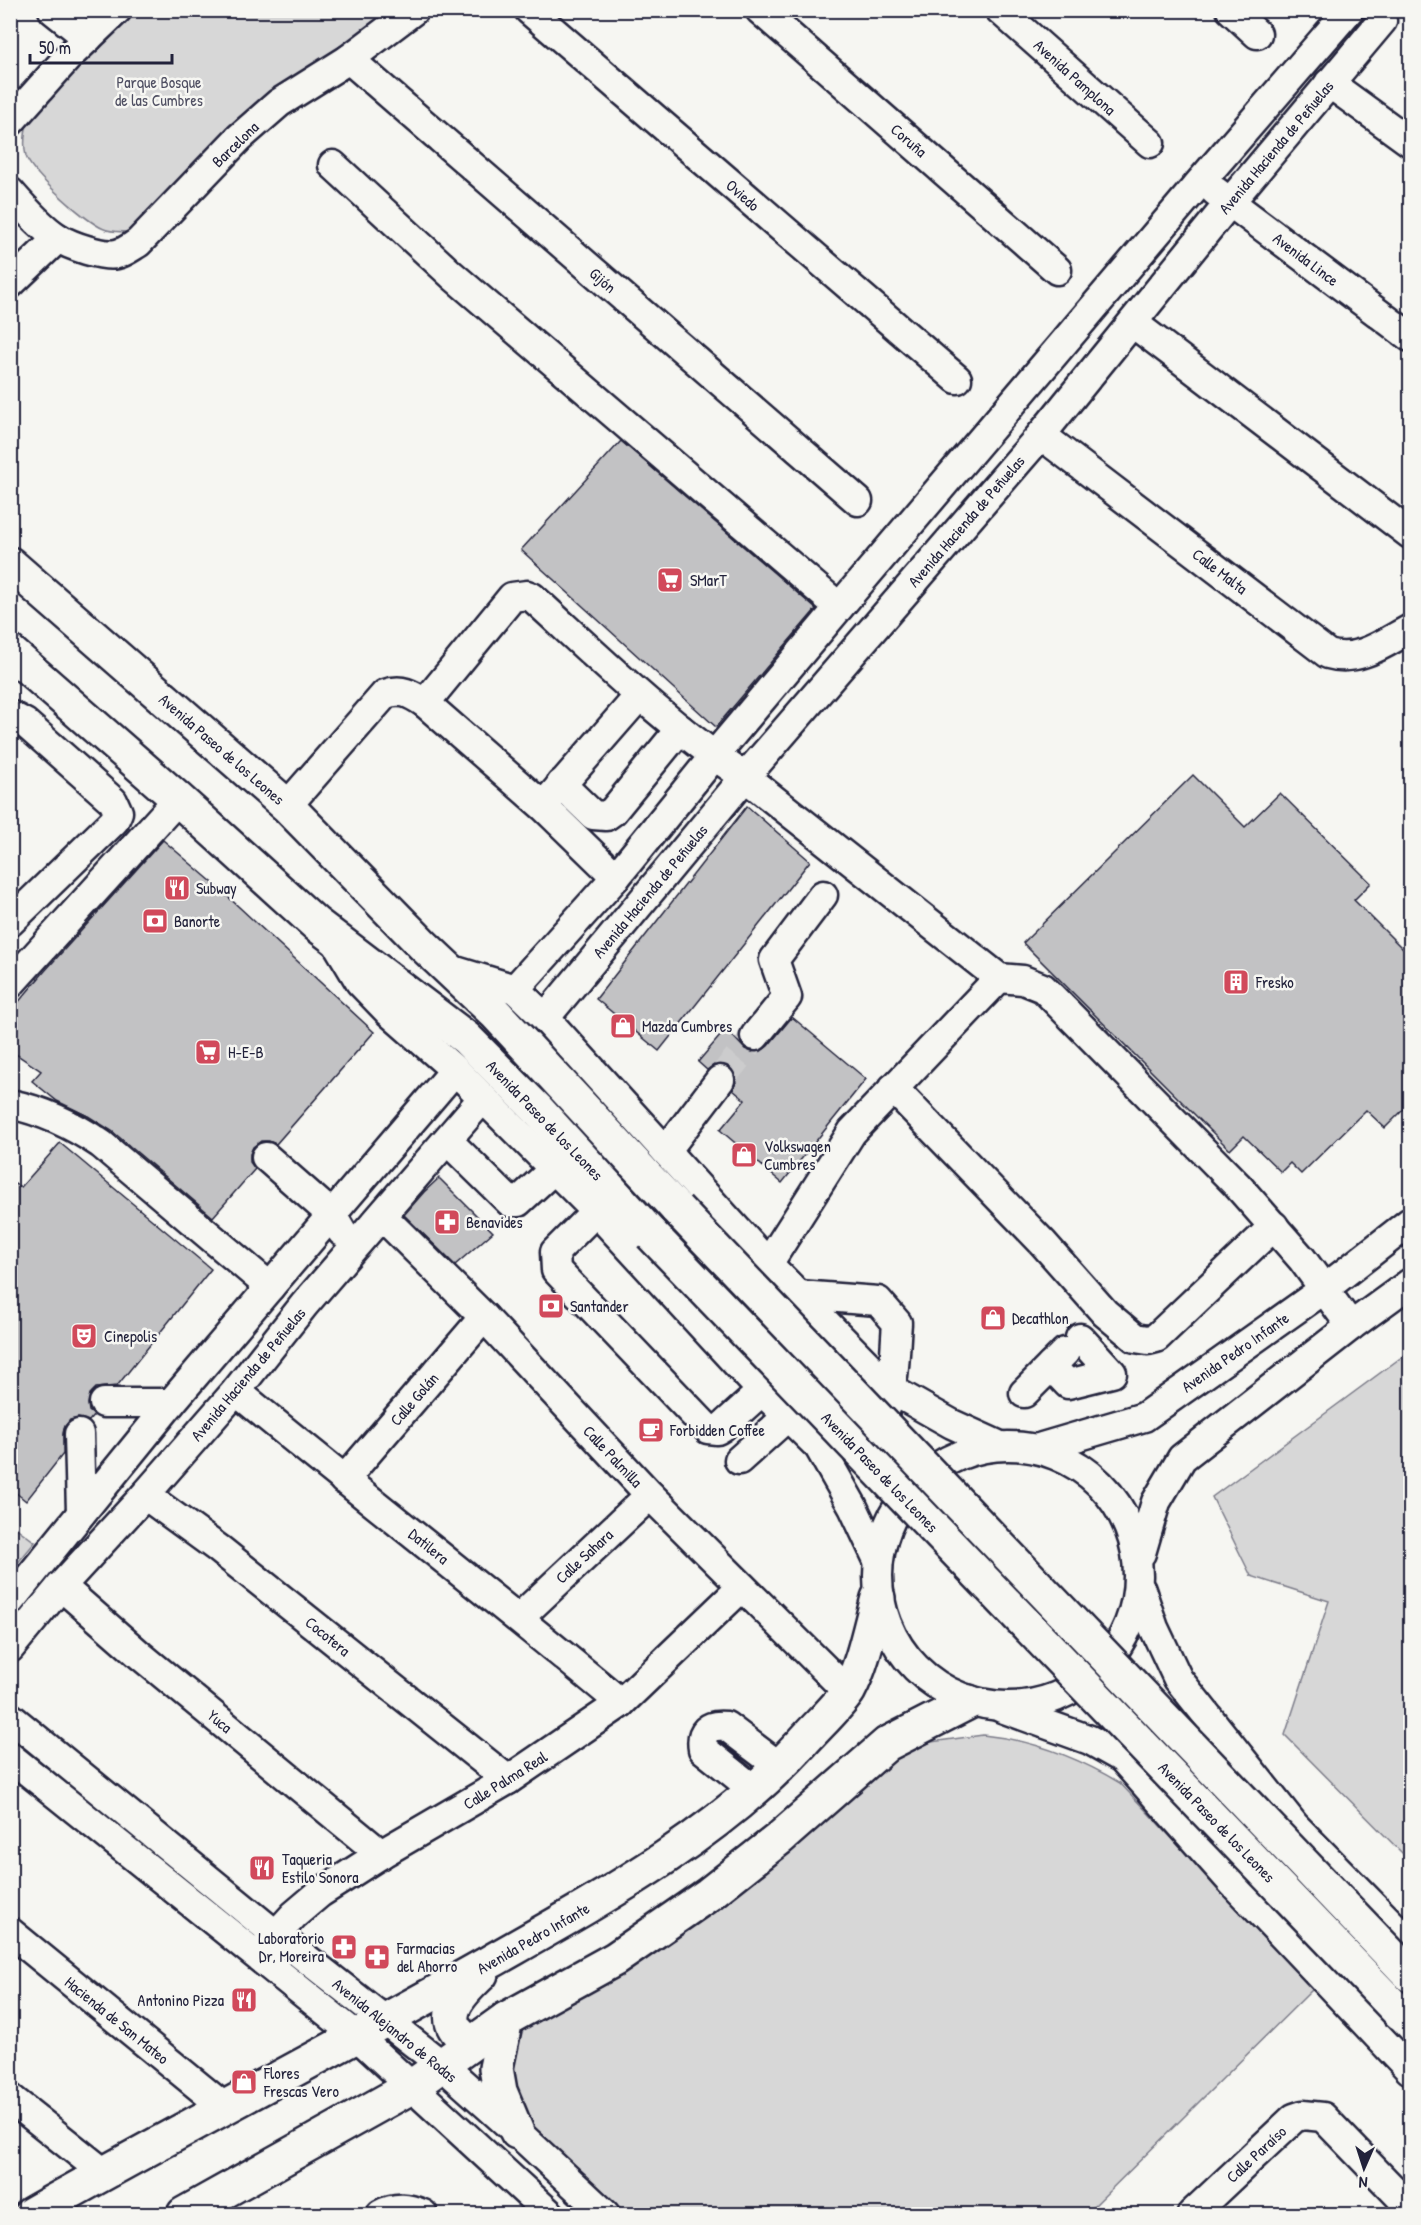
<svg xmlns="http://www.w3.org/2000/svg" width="1421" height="2225" font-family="'Patrick Hand',sans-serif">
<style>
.green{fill:#d7d7d7;stroke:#7c7c89;stroke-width:1.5}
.building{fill:#c2c2c4;stroke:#22223b;stroke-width:1.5}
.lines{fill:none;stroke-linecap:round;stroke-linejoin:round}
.minor-tunnel{stroke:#cccccd;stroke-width:28;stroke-dasharray:28 14;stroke-linecap:butt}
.minor-casing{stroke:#22223b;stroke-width:33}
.major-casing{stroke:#22223b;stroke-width:38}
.minor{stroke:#f6f6f2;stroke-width:28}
.major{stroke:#f6f6f2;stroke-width:33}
.major-bridge-casing{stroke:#22223b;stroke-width:38;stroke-linecap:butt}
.major-bridge{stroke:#f6f6f2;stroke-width:33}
.labels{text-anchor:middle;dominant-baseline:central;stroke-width:5;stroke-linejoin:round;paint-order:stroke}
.street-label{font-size:16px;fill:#22223b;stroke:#f6f6f2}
.park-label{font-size:16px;fill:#4f4f62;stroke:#f6f6f2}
.poi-label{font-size:16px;fill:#22223b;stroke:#f6f6f2;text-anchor:start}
</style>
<rect width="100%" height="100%" fill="#f6f6f2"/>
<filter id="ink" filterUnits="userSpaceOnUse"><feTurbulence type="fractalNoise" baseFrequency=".0167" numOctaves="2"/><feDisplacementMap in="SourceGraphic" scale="12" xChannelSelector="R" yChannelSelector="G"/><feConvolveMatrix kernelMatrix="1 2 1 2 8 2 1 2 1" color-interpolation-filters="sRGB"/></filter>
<g filter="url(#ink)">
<g class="green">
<path d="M123 11H405L131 232C123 232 114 232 107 230 90 226 31 173 26 156 23 144 25 131 28 119Z"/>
<polygon points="1410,1351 1410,1861 1285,1735 1329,1601 1251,1576 1212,1497"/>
<polygon points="11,1524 35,1542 11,1571"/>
<path d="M983 1735C1033 1740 1077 1757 1120 1783L1313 1989 1086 2214H628L530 2128 505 2059 514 2041 522 2031 906 1751 931 1742Z"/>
</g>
<g class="building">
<polygon points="621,441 816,609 716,727 521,550"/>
<polygon points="1193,775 1245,827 1280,793 1371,883 1354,900 1410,956 1410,1007 1404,1014 1410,1021 1410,1103 1385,1128 1366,1110 1301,1174 1290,1163 1281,1172 1244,1136 1230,1150 1023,943"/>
<polygon points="747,806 810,861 659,1051 596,999"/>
<polygon points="163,840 212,882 374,1032 276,1144 269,1141 261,1141 253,1147 250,1154 250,1162 255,1169 213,1217 112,1131 88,1116 57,1101 32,1081 41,1071 10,1050 10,1012 44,972"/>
<polygon points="792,1017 866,1079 782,1183 720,1130 745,1100 733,1090 736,1082 735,1073 730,1067 723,1064 714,1065 707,1070 698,1062 726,1029 745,1049 752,1052 760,1052 768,1046"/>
<polygon points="60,1143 211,1269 117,1386 96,1388 90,1394 88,1404 89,1411 94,1415 89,1421 78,1418 70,1420 65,1426 63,1434 63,1454 26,1501 10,1488 10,1182 21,1187"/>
<polygon points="439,1178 493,1232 455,1265 404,1215 424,1192"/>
</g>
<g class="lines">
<polyline class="minor-tunnel" points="720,1080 755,1036"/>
<defs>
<g id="minor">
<polyline points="53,10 88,38"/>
<polyline points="529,10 957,379"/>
<polyline points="760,10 1057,270"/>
<polyline points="1000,10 1150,143"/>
<polyline points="1231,10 1257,34"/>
<polyline points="349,59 858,501"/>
<polyline points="1329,83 1410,142"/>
<polyline points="10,122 69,56 117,10"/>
<polyline points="333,165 452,275 839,607"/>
<polyline points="1215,191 1410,337"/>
<path d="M10 192C23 207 42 228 58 238 71 246 103 257 117 254 125 252 131 247 138 243L239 138 279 103 349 59 414 10"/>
<polyline points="10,284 58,238"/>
<polyline points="1133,323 1410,534"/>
<path d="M1041 435 1328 654C1359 663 1384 643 1410 629"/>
<polyline points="10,715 25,723 113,801 118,812 114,821 10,922"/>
<polyline points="561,784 593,815 606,816 613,811 680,729"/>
<polyline points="550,798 639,696"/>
<path d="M287 806 385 694C402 688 411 694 425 703"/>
<path d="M616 877 544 807 425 703 512 597 527 595 532 597C601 660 667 725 745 777L999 978 1023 980 1043 988 1237 1185 1302 1259 1351 1326"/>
<polyline points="336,942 360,982 389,1012 455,1070 596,1211 762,1391 819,1447 853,1507 878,1560"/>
<polyline points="449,969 515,989 545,1018 768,1264 892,1390 952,1424 996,1444"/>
<polyline points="10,984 178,799"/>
<polyline points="515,989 616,877 714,756 852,592 1201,181 1349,10"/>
<polyline points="545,1018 745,777 1041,435 1230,202 1382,21"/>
<polyline points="755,1036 787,997 774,960 823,895"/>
<polyline points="893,1088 1043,1243 1105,1313 1135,1338 1148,1340 1156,1338 1274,1226"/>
<path d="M10 1104C44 1111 73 1125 101 1144L270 1287"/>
<polyline points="448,1141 510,1202 518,1202 554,1169"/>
<polyline points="666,1151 720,1080"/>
<polyline points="266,1157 332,1215 342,1232"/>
<polyline points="596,1211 555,1252 556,1270 708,1429 717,1430 722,1427 762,1391"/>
<polyline points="382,1216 484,1317 650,1495 848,1692"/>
<polyline points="768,1264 852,1132 999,978"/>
<path d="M799 1295 878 1301 897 1323C893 1369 898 1447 833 1448"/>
<polyline points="1051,1366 1068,1384 1112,1373 1080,1338"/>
<path d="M236 1391C363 1496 494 1597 621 1703"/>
<polyline points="1024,1393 1065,1352"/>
<polyline points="104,1403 171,1403"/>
<polyline points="79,1434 81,1513"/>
<circle cx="1008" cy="1576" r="130"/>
<polyline points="1042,1447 1144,1417 1323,1290 1410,1222"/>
<polyline points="739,1460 788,1416"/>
<polyline points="344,1480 484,1317"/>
<polyline points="145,1495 219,1549 508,1780"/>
<polyline points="1141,1553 1156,1502 1182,1458 1351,1326 1410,1283"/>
<polyline points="61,1586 141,1656 381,1854"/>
<polyline points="1141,1590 1154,1628 1178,1679 1294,1825 1410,1943"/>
<polyline points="10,1601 171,1403 455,1070"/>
<polyline points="519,1618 650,1495"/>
<polyline points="10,1648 61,1586 145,1495 236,1391 304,1305 483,1098"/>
<polyline points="1002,1708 1090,1740 1122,1758 1230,1880 1410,2070"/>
<polyline points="10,1717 275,1934 442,2065 517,2132 605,2214"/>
<polyline points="10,1757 358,2037 550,2214"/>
<path d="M753 1789 703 1749C700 1731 708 1724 726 1726L780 1767"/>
<polyline points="10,1932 224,2107"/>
<polyline points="263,1949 294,1915 320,1893 381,1854 508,1780 621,1703 742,1587"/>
<polyline points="10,2098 104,2173"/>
<path d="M381 2214C396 2206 408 2208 423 2214"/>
<polyline points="1192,2214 1294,2118 1303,2115 1323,2117 1410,2207"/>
</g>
<g id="major">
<polyline points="10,564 287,806 423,945 496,1014 677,1209"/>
<polyline points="10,652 178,799 316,924 466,1038 538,1110 651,1234"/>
<polyline points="506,2019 496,2068 500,2091 517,2132"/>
<path d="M470 2044C466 2039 460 2035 456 2030 441 2010 469 1986 481 1974"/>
<path d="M31 2214C183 2128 338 2048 490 1962 599 1900 716 1837 802 1743 814 1729 841 1704 849 1690 863 1664 870 1627 878 1598"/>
<polyline points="184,2214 411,2087 506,2019 615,1959 709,1894 780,1838 887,1744 969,1702"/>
</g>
</defs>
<use href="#minor" class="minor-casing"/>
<use href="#major" class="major-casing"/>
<use href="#minor" class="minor"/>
<use href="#major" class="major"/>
<defs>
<g id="major-bridge">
<polyline points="677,1209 1410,1975"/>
<polyline points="651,1234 1400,2013"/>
</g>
</defs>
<use href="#major-bridge" class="major-bridge-casing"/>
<use href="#major-bridge" class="major-bridge"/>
</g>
</g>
<defs>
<symbol id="supermarket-square" viewBox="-11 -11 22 22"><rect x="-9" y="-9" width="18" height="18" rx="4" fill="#d1495b" stroke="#f6f6f2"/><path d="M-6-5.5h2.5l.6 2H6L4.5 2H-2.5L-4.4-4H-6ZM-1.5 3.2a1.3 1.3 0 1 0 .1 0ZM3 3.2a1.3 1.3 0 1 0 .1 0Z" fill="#fff"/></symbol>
<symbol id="restaurant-square" viewBox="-11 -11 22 22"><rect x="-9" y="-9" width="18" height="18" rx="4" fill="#d1495b" stroke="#f6f6f2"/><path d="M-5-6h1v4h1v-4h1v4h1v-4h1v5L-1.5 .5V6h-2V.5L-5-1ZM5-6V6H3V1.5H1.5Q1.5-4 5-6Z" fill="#fff"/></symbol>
<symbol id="bank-square" viewBox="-11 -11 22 22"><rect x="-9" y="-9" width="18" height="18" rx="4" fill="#d1495b" stroke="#f6f6f2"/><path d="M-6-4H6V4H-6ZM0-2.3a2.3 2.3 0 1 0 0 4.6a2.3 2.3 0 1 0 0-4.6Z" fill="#fff"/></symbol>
<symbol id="building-square" viewBox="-11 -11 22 22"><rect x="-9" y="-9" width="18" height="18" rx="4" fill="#d1495b" stroke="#f6f6f2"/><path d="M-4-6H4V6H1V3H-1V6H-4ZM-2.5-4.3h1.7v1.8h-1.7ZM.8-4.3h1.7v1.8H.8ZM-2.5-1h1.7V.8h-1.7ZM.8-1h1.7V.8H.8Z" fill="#fff"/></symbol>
<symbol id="shop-square" viewBox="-11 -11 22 22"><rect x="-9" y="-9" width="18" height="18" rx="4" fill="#d1495b" stroke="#f6f6f2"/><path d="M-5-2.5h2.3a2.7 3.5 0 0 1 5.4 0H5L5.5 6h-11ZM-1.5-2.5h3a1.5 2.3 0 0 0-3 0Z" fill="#fff"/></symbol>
<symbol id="pharmacy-square" viewBox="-11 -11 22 22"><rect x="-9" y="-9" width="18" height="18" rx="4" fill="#d1495b" stroke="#f6f6f2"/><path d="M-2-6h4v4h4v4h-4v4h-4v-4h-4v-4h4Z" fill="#fff"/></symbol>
<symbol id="theatre-square" viewBox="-11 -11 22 22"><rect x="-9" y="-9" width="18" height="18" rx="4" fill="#d1495b" stroke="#f6f6f2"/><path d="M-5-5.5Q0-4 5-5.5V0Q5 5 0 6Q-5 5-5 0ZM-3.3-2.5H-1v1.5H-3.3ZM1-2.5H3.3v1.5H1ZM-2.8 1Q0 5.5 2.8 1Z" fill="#fff"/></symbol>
<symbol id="cafe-square" viewBox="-11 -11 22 22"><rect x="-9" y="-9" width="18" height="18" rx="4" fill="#d1495b" stroke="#f6f6f2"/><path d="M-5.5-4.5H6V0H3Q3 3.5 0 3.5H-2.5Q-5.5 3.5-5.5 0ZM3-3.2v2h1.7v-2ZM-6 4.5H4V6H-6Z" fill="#fff"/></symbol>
</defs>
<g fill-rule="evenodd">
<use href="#supermarket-square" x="655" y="565" width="30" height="30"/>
<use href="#restaurant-square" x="162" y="873" width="30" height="30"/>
<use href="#bank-square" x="140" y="906" width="30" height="30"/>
<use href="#building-square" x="1221" y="967" width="30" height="30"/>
<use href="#shop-square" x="608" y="1011" width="30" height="30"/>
<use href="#supermarket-square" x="193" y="1037" width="30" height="30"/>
<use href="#shop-square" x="729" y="1140" width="30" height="30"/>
<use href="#pharmacy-square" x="432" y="1207" width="30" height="30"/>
<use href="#bank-square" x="536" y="1291" width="30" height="30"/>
<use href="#shop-square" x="978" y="1303" width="30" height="30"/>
<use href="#theatre-square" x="69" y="1321" width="30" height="30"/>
<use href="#cafe-square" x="636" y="1415" width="30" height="30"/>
<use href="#restaurant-square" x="247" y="1853" width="30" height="30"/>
<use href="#pharmacy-square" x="329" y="1932" width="30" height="30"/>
<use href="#pharmacy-square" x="362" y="1942" width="30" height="30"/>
<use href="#restaurant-square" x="229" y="1985" width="30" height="30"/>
<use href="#shop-square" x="229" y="2067" width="30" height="30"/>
</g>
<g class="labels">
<g class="street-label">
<text transform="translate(1075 77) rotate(42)">Avenida Pamplona</text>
<text transform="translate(909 140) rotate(41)">Coruña</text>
<text transform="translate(235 144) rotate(-44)">Barcelona</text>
<text transform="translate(1276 147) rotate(-50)">Avenida Hacienda de Peñuelas</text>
<text transform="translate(743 195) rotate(41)">Oviedo</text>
<text transform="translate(1306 259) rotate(37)">Avenida Lince</text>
<text transform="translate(603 280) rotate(41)">Gijón</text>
<text transform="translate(966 521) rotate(-49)">Avenida Hacienda de Peñuelas</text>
<text transform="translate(1220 571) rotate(37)">Calle Malta</text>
<text transform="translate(222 749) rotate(41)">Avenida Paseo de los Leones</text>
<text transform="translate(650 891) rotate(-50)">Avenida Hacienda de Peñuelas</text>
<text transform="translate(545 1120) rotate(46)">Avenida Paseo de los Leones</text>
<text transform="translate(1235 1352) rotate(-35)">Avenida Pedro Infante</text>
<text transform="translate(248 1374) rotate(-50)">Avenida Hacienda de Peñuelas</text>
<text transform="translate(414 1399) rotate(-49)">Calle Golán</text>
<text transform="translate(613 1456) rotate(47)">Calle Palmilla</text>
<text transform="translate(880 1472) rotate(46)">Avenida Paseo de los Leones</text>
<text transform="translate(429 1546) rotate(39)">Datilera</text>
<text transform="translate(584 1556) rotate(-43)">Calle Sahara</text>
<text transform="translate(328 1636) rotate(39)">Cocotera</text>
<text transform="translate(220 1721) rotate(39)">Yuca</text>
<text transform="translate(505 1780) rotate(-32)">Calle Palma Real</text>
<text transform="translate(1217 1822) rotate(46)">Avenida Paseo de los Leones</text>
<text transform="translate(533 1938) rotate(-30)">Avenida Pedro Infante</text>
<text transform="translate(117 2020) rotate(39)">Hacienda de San Mateo</text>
<text transform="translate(395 2030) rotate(39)">Avenida Alejandro de Rodas</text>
<text transform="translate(1256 2154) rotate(-43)">Calle Paraíso</text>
</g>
<g class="park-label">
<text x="159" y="82">Parque Bosque<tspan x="159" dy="18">de las Cumbres</tspan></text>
</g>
<g class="poi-label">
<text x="690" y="580">SMarT</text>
<text x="196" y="888">Subway</text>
<text x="174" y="921">Banorte</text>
<text x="1256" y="982">Fresko</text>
<text x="642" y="1026">Mazda Cumbres</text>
<text x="228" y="1052">H-E-B</text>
<text x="764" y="1146">Volkswagen<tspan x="764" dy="18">Cumbres</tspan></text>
<text x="466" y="1222">Benavides</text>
<text x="570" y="1306">Santander</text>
<text x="1012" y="1318">Decathlon</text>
<text x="104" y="1336">Cinepolis</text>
<text x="670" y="1430">Forbidden Coffee</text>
<text x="282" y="1859">Taqueria<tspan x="282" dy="18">Estilo Sonora</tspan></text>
<text x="324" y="1938" text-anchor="end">Laboratorio<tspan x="324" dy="18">Dr, Moreira</tspan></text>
<text x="397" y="1948">Farmacias<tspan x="397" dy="18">del Ahorro</tspan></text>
<text x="224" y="2000" text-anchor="end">Antonino Pizza</text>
<text x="264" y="2073">Flores<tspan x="264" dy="18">Frescas Vero</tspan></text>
</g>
</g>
<rect width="1421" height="2225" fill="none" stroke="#f6f6f2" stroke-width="36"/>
<rect x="18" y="18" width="1385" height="2189" fill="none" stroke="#22223b" stroke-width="2" filter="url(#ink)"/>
<g transform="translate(1364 2168) rotate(183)" stroke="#f6f6f2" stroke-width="4.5" paint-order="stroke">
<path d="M0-4.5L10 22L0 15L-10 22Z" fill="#22223b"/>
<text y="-9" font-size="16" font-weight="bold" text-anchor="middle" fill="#22223b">N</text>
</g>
<path d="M30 54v9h142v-9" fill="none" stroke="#22223b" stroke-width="3"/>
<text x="39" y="54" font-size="18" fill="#22223b" stroke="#f6f6f2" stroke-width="4.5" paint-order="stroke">50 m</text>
</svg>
